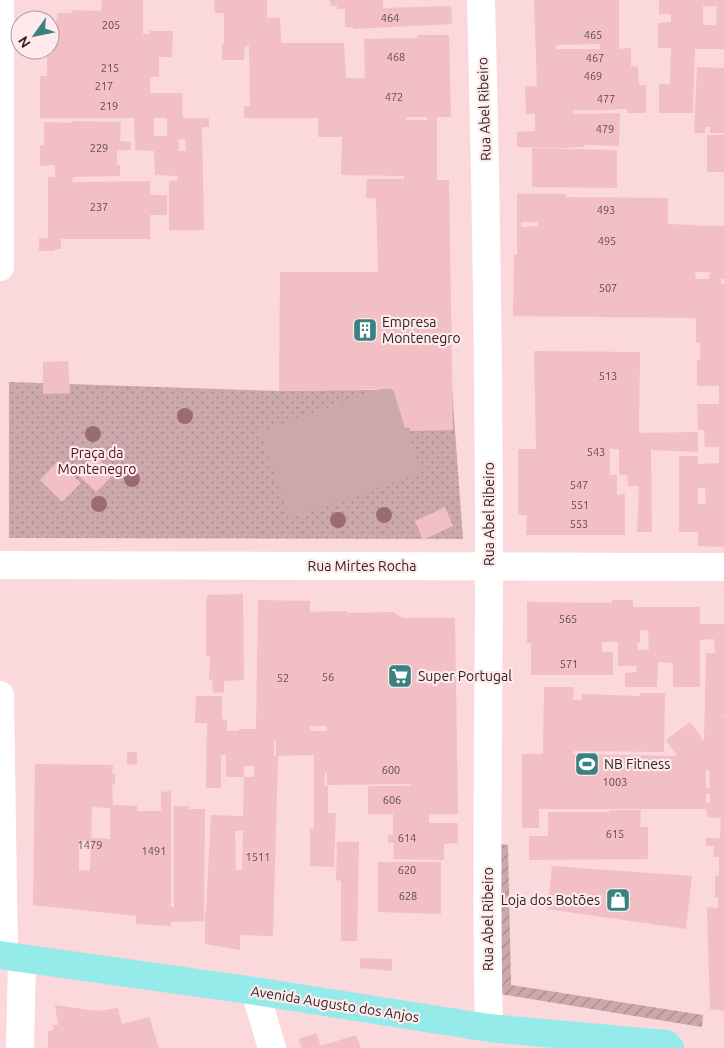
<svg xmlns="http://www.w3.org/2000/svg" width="724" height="1048" font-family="Ubuntu,sans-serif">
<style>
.park{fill:url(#park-dots)}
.garden{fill:url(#garden-furrows)}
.pitch{fill:#cca8ac}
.building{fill:#f1bfc4;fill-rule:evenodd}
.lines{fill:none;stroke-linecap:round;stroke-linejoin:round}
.street{stroke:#fff;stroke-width:28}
.primary{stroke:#95ebea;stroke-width:28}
.tree{fill:#9b6b74}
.labels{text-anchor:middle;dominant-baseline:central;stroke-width:4.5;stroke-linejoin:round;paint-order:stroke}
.number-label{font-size:11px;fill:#614b4d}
.street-label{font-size:14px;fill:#312425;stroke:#fee9eb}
.poi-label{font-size:14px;fill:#312425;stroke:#fee9eb;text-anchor:start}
.park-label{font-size:14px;fill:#4d121f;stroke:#fee9eb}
</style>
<defs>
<pattern id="park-dots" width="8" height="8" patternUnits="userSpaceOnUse" patternTransform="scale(1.25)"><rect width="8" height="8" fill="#cca8ac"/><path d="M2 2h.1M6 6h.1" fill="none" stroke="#a6898c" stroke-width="1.8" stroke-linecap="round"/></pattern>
<pattern id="garden-furrows" width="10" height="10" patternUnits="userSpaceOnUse" patternTransform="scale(1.25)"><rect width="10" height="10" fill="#cca8ac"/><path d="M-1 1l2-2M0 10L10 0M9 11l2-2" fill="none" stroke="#a6898c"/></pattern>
</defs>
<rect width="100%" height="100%" fill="#fbd8db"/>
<polygon class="park" points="9,382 279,391 452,389 463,539 9,538"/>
<polygon class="garden" points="498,844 508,845 511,985 703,1015 702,1027 500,994"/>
<polygon class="pitch" points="391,385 422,472 291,518 260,432"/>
<g class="building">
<path d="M102 0H143V34H150L149 31H173L172 57H159V77H150V93H182L183 118H209V127H202L204 230H169V181L177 180 178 176 155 175 154 151 135 150 134 118H40V76H47V56H40V50H50V35H54V27H56L57 13H72L71 10 101 11ZM154 118H167V136H154ZM185 139 186 151H179L178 140Z"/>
<path d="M214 0H267V18H280L281 43H344L346 78H365L364 39 417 38V35H449L451 117H437V180H449L453 430 410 431V428H405L393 389 279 391 280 272H378L376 198H366L367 179H404V176L341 175 342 137H318V118H244V106H250L249 46H245L244 60H222V44H224V13H215ZM406 117H427V120H406Z"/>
<polygon points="330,0 383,0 383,8 451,6 452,24 353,29 353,27 345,27 345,9 337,9 337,6 331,6"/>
<path d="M534 0H619V49L631 48V66L638 67 639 85H646V113H627V109H614V110H573V114L620 113 619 146 584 145V147L564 148 517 147V132L535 131V114H526L525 86H537ZM600 44V49H556V45Z"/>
<path d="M659 0H724V49H695L693 113H659V84H670L671 48H658V23L671 22V14H659ZM703 6H717L716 25H703Z"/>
<polygon points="697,67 724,68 724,133 710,133 710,127 705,127 705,133 694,133"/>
<polygon points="72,121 121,122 120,141 131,142 131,150 117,150 117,165 120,165 120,176 73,177 72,182 150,181 150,195 167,195 167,215 150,215 150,239 61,239 61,249 55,249 55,251 39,251 39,238 48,238 48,177 55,177 55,165 40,166 40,145 44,145 44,122 72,123"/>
<rect x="707" y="135" width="17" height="37"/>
<polygon points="532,148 617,150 617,188 532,187"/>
<path d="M517 194H566L565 197 668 198V224L695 225V226H724V279H721V284H724V547L698 546V532H679V456H698V464L719 463V447H705L704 430H698L697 404H719V386H697V360H700V343H696V318L513 316 514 255H517ZM521 222H538L537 226 521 227ZM695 272H710L709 279H696ZM698 488H705L706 504H698Z"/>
<polygon points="534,351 640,352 639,433 698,432 698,452 651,450 652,532 637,532 639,486 628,486 627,475 619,475 619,449 610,449 610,475 617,475 617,495 625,494 625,535 526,535 527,515 518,515 518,449 536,449"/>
<polygon points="68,361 70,393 43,394 43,362"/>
<polygon points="95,455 114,474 96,492 77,474"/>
<polygon points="58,461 81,483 62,502 40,480"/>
<polygon points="445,507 453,526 423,540 415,521"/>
<polygon points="243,594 244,680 224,681 224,692 213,693 212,680 209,680 210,656 206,656 206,600 208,595"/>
<path d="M258 600 310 601V612L347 611V613L393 612 403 618H455L458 814H429V823H458V843L444 844V860L393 859 394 843H388V835H393V814H368V786H411V784L327 785V773H325L324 786H328V813H336L334 867 310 866V828L314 829V755L276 756V741H274V756H278L273 936 240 935V950L205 944V911H206L211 815 243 816 244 777H254V766H244V777H226V755H221V788H206L207 723H195L196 696H222V719L227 720V731H239V729H256ZM310 726H327L326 731H310ZM235 831H243L242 870H236Z"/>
<path d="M612 600H633V607H700V624H724V716H716L724 717V1011L710 1009 707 907 718 908V897H715V875L719 876V857H713L714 846H706V838H720L721 818 707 817 706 809H539V828H522V754H543L544 687H574L573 700H582V694L640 696V693H665L664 752 574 751 573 754 677 756 666 740 690 722 704 741 706 653H715L714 639 700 640V687H673V663L658 662 657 687H625V673L636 672 637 666H618V642H602V652H613V675H531V643H527V602L612 603ZM640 630H648L649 650H638L637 643H640ZM706 770 709 771 710 788H706ZM706 794H710V803H706Z"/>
<polygon points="127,752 137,752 137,764 127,765"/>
<path d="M35 764 113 765 112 773H115V784L112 783 113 805 137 806V811H161V792L171 791V907H174V806H189V809H205L204 921 171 922V926L136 924V916L33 905ZM92 807 110 808V839L91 838ZM79 841H91L90 871 79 870Z"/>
<polygon points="609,810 641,810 640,827 648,827 648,859 529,860 529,836 548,836 548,812 609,812"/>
<polygon points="337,842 359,842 357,941 341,941 341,881 336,880"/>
<polygon points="378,862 441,862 441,914 378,912"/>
<polygon points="552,866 692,876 686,929 547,909"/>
<polygon points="360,958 392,959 392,971 360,968"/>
<polygon points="55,1005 97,1011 118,1008 122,1024 149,1017 159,1048 48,1048 48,1031 53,1030 53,1025 58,1025"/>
<polygon points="316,1033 321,1046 356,1035 361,1048 302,1048 298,1039"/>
</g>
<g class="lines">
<g class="street">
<path d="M481 0C486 190 489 379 489 568 489 722 485 875 489 1028"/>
<polyline points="0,267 0,0"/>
<polyline points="0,565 724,567"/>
<polyline points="0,695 4,956"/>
<polyline points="255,991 272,1048"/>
<polyline points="20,1048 22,959"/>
</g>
<polyline class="primary" points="0,955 255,991 489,1028 666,1044 670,1048"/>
</g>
<g class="tree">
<circle cx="185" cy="416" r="8"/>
<circle cx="93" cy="434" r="8"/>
<circle cx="132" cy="479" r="8"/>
<circle cx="99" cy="504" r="8"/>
<circle cx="384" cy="515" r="8"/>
<circle cx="338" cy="520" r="8"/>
</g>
<defs>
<symbol id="building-square" viewBox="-11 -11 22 22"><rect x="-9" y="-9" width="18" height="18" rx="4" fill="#3a8281" stroke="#fee9eb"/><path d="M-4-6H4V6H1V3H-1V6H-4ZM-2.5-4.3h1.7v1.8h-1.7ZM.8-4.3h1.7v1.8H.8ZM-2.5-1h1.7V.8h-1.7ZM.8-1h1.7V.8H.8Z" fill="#fff"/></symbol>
<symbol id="supermarket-square" viewBox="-11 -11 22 22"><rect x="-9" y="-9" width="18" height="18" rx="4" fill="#3a8281" stroke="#fee9eb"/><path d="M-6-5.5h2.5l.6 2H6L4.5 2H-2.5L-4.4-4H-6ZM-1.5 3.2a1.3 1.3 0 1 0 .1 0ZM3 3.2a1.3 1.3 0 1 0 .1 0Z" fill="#fff"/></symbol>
<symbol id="stadium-square" viewBox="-11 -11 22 22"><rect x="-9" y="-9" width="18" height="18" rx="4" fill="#3a8281" stroke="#fee9eb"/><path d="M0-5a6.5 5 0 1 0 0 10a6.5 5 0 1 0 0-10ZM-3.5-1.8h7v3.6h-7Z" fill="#fff"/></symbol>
<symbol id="shop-square" viewBox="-11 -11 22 22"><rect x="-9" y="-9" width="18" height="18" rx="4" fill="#3a8281" stroke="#fee9eb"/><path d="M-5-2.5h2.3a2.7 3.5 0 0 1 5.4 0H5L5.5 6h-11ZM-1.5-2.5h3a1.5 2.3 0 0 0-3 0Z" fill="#fff"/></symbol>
</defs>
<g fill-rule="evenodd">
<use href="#building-square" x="351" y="316" width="28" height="28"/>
<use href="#supermarket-square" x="386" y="662" width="28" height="28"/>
<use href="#stadium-square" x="573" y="750" width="28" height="28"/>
<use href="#shop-square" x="604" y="886" width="28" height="28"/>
</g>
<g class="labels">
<g class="number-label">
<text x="390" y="18">464</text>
<text x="111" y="25">205</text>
<text x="593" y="35">465</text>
<text x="396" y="57">468</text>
<text x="595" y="58">467</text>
<text x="110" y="68">215</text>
<text x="593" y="76">469</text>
<text x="104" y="86">217</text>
<text x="394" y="97">472</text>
<text x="606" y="99">477</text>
<text x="109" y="106">219</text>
<text x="605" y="129">479</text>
<text x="99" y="148">229</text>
<text x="99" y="207">237</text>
<text x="606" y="210">493</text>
<text x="607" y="241">495</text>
<text x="608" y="288">507</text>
<text x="608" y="376">513</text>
<text x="596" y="452">543</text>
<text x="579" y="485">547</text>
<text x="580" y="505">551</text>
<text x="579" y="524">553</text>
<text x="568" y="619">565</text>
<text x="569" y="664">571</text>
<text x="328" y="677">56</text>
<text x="283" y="678">52</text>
<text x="391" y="770">600</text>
<text x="615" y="782">1003</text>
<text x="392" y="800">606</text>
<text x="615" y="834">615</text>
<text x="407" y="838">614</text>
<text x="90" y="845">1479</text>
<text x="154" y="851">1491</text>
<text x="258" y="857">1511</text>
<text x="407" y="870">620</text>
<text x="408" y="896">628</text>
</g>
<g class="street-label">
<text transform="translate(484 109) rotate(-92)">Rua Abel Ribeiro</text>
<text transform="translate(489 514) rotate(-90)">Rua Abel Ribeiro</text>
<text x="362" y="566">Rua Mirtes Rocha</text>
<text transform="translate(488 919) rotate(-90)">Rua Abel Ribeiro</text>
<text transform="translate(335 1004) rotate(9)">Avenida Augusto dos Anjos</text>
</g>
<g class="poi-label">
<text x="382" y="322">Empresa<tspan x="382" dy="16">Montenegro</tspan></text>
<text x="418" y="676">Super Portugal</text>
<text x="604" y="764">NB Fitness</text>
<text x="600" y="900" text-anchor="end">Loja dos Botões</text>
</g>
<g class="park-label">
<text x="97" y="453">Praça da<tspan x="97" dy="16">Montenegro</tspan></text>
</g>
</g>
<g transform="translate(35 35) rotate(237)"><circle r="24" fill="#fee9eb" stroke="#ac9a9c"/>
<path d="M0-4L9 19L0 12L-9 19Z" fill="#3a8281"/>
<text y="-8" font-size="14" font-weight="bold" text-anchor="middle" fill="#312425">N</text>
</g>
</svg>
